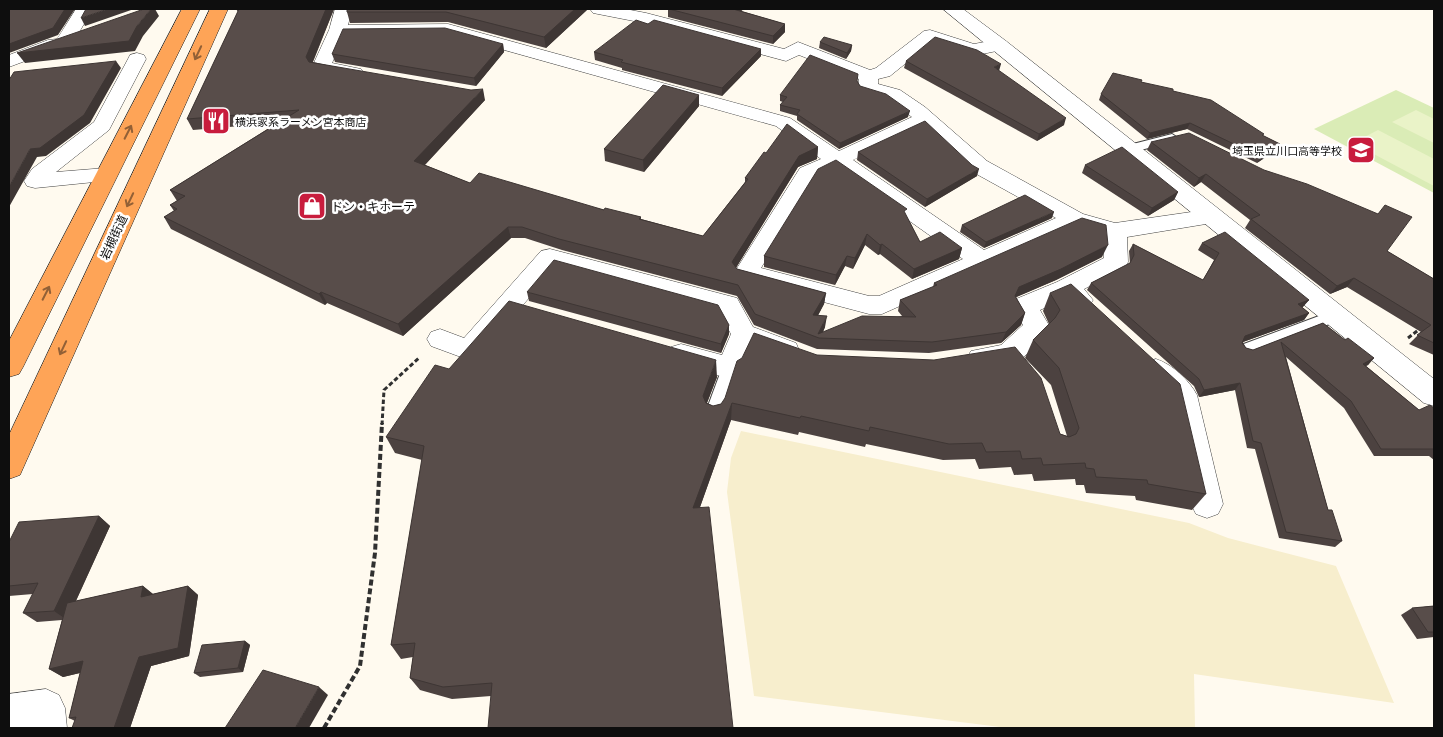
<svg xmlns="http://www.w3.org/2000/svg" width="1443" height="737" font-family="Literata,'Noto Sans JP',serif">
<style>
.farmland{fill:#f7eecd}
.green{fill:#daecb6}
.pitch{fill:#eaf3c8}
.lines{fill:none;stroke-linecap:round;stroke-linejoin:round}
.service-casing{stroke:#414141;stroke-width:2}
.minor-casing{stroke:#414141;stroke-width:1}
.tertiary-casing{stroke:#414141;stroke-width:1}
.trunk-casing{stroke:#1f1f1f;stroke-width:1}
.path-far1{stroke:#303030;stroke-width:3;stroke-dasharray:4.5 2.5;stroke-linecap:butt}
.path{stroke:#303030;stroke-width:4;stroke-dasharray:6 3;stroke-linecap:butt}
.service{fill:#fff;fill-rule:evenodd}
.minor{fill:#fff;fill-rule:evenodd}
.tertiary{fill:#fff;fill-rule:evenodd}
.trunk{fill:#fea457;fill-rule:evenodd}
.wall{fill:#4c4240}
.shaded-wall{fill:#3e3634}
.building{fill:#584d4a;stroke:#3e3634}
.oneway{stroke:#926036}
.labels{text-anchor:middle;dominant-baseline:central;stroke-width:5;stroke-linejoin:round;paint-order:stroke}
.far-poi-label{font-size:11px;fill:#0e0e0e;stroke:#fff;text-anchor:start}
.poi-label{font-size:12px;fill:#0e0e0e;stroke:#fff;text-anchor:start}
.street-label{font-size:12px;fill:#0e0e0e;stroke:#fff}
</style>
<rect width="100%" height="100%" fill="#fffaef"/>
<polygon class="farmland" points="741,431 1189,523 1228,538 1336,566 1394,703 1194,674 1195,728 1008,728 754,696 727,492 731,458"/>
<polygon class="green" points="1396,90 1434,108 1434,193 1314,129"/>
<g class="pitch">
<polygon points="1416,110 1434,119 1434,143 1392,122"/>
<polygon points="1378,130 1434,159 1434,186 1353,143"/>
</g>
<g class="lines">
<defs>
<g id="service">
<polygon points="1172,134 1178,138 1176,141 1129,153 1123,149 1125,146"/>
<polygon points="1335,310 1340,312 1343,316 1340,320 1247,355 1241,353 1239,349 1241,345"/>
<polygon points="730,362 736,364 738,368 723,414 720,419 714,421 708,419 705,414 722,368 724,364"/>
</g>
<g id="minor">
<polygon points="76,9 93,9 72,44 63,45 60,48 9,67 9,55 48,40 57,39"/>
<path d="M335 9H352L348 25 448 24 790 118 839 151 912 117 886 98 861 91 858 87 859 79 799 55 786 61 644 23 593 13 590 9H625L646 13 784 49 798 42 870 70 876 68 924 31 930 30 974 44 1000 39 1006 41 1009 45 1006 49 973 56 932 42 890 76 878 79V84L900 90 925 107 987 161 1083 214 1115 223 1212 209 1220 211 1224 216 1220 221 1212 223 1127 237 1128 262 1125 268 1084 289 1093 300 1089 306C1078 310 1072 307 1063 300L1040 310 1050 327C1045 336 1027 356 1018 361 1006 368 984 369 971 365L967 358 971 351 1001 345 1023 325 1012 306 1016 299 1057 282 1104 258 1103 235 1077 227 882 314H869L737 279 734 273 800 168 821 159 776 126 447 34 345 35 332 63 361 69 364 73 361 77 354 79 314 71 312 67 329 30ZM924 127 971 171 1056 218 984 250 853 160ZM835 168 963 259 879 296H869L761 268 816 178Z"/>
<polygon points="137,53 144,55 146,59 109,130 56,172 106,168 114,170 117,175 114,180 35,188 27,186 24,181 32,169 94,122 128,59 130,55"/>
<polygon points="550,249 737,298 753,327 796,343 799,350 796,357 786,360 752,348 740,375 730,379 671,361 667,354 671,347 681,344 722,355 731,334 719,312 555,267 479,357 469,360 431,346 427,339 431,332 440,329 464,338 541,251"/>
<path d="M1156 359C1172 364 1189 380 1197 395L1223 504 1218 514 1207 518 1196 514 1191 504 1170 400 1146 377 1142 370 1146 363Z"/>
<polygon points="46,689 59,695 65,708 67,728 9,728 9,694"/>
</g>
<polygon id="tertiary" points="943,9 963,9 1006,41 1434,379 1434,406 1424,403"/>
<g id="trunk">
<polygon points="182,9 200,9 23,367 19,374 9,377 9,341"/>
<polygon points="210,9 228,9 24,466 20,475 9,479 9,435"/>
</g>
</defs>
<use href="#service" class="service-casing"/>
<use href="#minor" class="minor-casing"/>
<use href="#tertiary" class="tertiary-casing"/>
<use href="#trunk" class="trunk-casing"/>
<g class="path-far1">
<polyline points="1408,338 1421,328"/>
<polyline points="382,425 384,390 420,357"/>
</g>
<polyline class="path" points="324,728 360,666 375,553 382,423"/>
<use href="#service" class="service"/>
<use href="#minor" class="minor"/>
<use href="#tertiary" class="tertiary"/>
<use href="#trunk" class="trunk"/>
</g>
<g class="wall">
<polygon points="236,9 334,9 313,62 485,100 425,165 470,183 641,217 641,219 703,236 745,182 745,178 766,153 818,147 817,159 798,167 736,268 737,269 826,293 824,304 818,315 825,327 823,332 902,316 898,311 900,300 933,287 934,283 1102,257 1056,280 1016,297 1025,313 1021,325 1001,343 929,353 817,349 754,325 737,296 562,250 525,238 511,238 403,336 327,303 325,305 171,229 164,217 174,211 170,205 177,201 170,190 277,123 193,130 187,119 238,12"/>
<polygon points="588,9 546,48 448,22 350,23 347,12"/>
<polygon points="668,9 744,9 741,11 785,24 785,32 773,44 668,17"/>
<polygon points="648,24 761,56 722,96 622,70 622,68 595,60 594,52"/>
<polygon points="820,42 852,45 851,51 846,59 819,48"/>
<polygon points="503,44 504,52 476,86 335,62 332,54"/>
<polygon points="906,61 999,71 1064,125 1037,141 904,68"/>
<polygon points="857,81 860,86 908,117 839,149 797,120 797,116 780,111 780,105 783,102 780,101 780,95"/>
<polygon points="1141,82 1173,91 1280,144 1276,150 1257,163 1187,129 1147,139 1099,100 1101,94"/>
<polygon points="699,95 699,106 644,172 605,161 604,149"/>
<polygon points="1151,142 1387,251 1434,279 1434,355 1409,344 1421,332 1347,287 1330,294 1245,228 1250,220 1201,182 1194,187 1147,150"/>
<polygon points="858,152 977,176 925,207 857,160"/>
<polygon points="1085,165 1178,192 1174,200 1148,216 1082,173"/>
<polygon points="905,214 920,242 962,248 959,259 912,279 880,254 878,255 865,245 853,269 845,266 835,285 764,267 764,256"/>
<polygon points="1052,218 984,248 960,232 962,225"/>
<polygon points="1202,243 1309,300 1302,307 1309,313 1304,320 1243,342 1246,348 1253,350 1323,323 1345,340 1374,358 1368,365 1366,366 1419,410 1434,408 1434,460 1429,456 1374,456 1344,408 1286,357 1328,510 1342,541 1335,547 1279,538 1255,449 1247,448 1235,390 1199,397 1194,386 1087,290 1091,283 1130,263 1129,251 1133,244 1203,280 1214,260 1198,250"/>
<polygon points="527,292 729,325 729,334 721,353 529,301"/>
<polygon points="1050,293 1206,494 1192,510 1136,500 1135,496 1086,493 1084,485 1076,485 1075,479 1034,481 1032,474 1014,475 1011,467 979,469 975,459 943,460 866,444 865,447 799,432 798,435 731,420 700,507 491,696 452,699 420,690 410,678 413,657 401,659 391,645 422,460 395,453 386,437 449,369 717,377 707,403 713,406 721,404 817,355 1067,436 1051,385 1025,358 1033,340 1049,324 1043,311"/>
<polygon points="99,516 110,526 76,601 143,586 153,594 188,586 198,595 189,656 151,666 130,728 72,728 75,721 69,718 80,673 63,677 49,669 62,620 37,622 23,613 33,594 9,596 9,542"/>
<polygon points="1434,606 1434,637 1417,639 1401,615 1412,608"/>
<polygon points="245,641 250,645 243,672 200,677 194,673"/>
</g>
<g class="shaded-wall">
<polygon points="65,9 75,9 58,35 9,53 9,44"/>
<polygon points="108,9 134,9 85,26 81,18"/>
<polygon points="151,9 155,9 159,16 143,36 135,51 25,63 17,53 137,26"/>
<polygon points="326,9 334,9 310,68 306,57"/>
<polygon points="575,9 588,9 546,48 544,37"/>
<polygon points="733,9 744,9 732,17"/>
<polygon points="785,24 785,32 773,44 773,36"/>
<polygon points="503,44 504,52 476,86 474,78"/>
<polygon points="852,45 851,51 846,59 847,53"/>
<polygon points="761,49 761,56 722,96 722,88"/>
<polygon points="116,61 121,68 90,123 46,156 37,157 9,207 9,187 30,149"/>
<polygon points="1001,64 999,71 994,67"/>
<polygon points="483,89 485,100 418,172 414,161"/>
<polygon points="699,95 699,106 644,172 643,160"/>
<polygon points="910,111 908,117 839,149 840,143"/>
<polygon points="1066,118 1064,125 1037,141 1039,134"/>
<polygon points="1190,123 1187,129 1147,139 1150,133"/>
<polygon points="1280,144 1276,150 1257,163 1261,157"/>
<polygon points="818,147 817,159 798,167 732,274 732,262 799,156"/>
<polygon points="979,169 977,176 925,207 927,199"/>
<polygon points="1206,174 1201,182 1194,187 1199,178"/>
<polygon points="1178,192 1174,200 1148,216 1152,208"/>
<polygon points="1054,212 1052,218 984,248 986,242"/>
<polygon points="508,227 511,238 403,336 398,324"/>
<polygon points="867,234 865,245 853,269 855,258"/>
<polygon points="882,244 880,254 878,255 880,245"/>
<polygon points="1108,245 1102,257 1056,280 1014,298 1019,287"/>
<polygon points="962,248 959,259 912,279 914,269"/>
<polygon points="847,256 845,266 835,285 836,275"/>
<polygon points="1354,278 1347,287 1330,294 1337,286"/>
<polygon points="321,292 327,303 325,305 319,294"/>
<polygon points="826,293 824,304 812,327 813,315"/>
<polygon points="1309,300 1303,307 1293,311 1298,304"/>
<polygon points="1025,313 1021,325 1001,343 1006,332"/>
<polygon points="1309,313 1304,320 1240,343 1245,336"/>
<polygon points="827,316 825,327 820,338 818,334"/>
<polygon points="729,325 729,334 721,353 721,344"/>
<polygon points="1374,358 1368,365 1356,370 1363,364"/>
<polygon points="716,360 717,377 703,413 703,396"/>
<polygon points="1240,383 1235,390 1199,397 1204,390"/>
<polygon points="732,403 731,420 694,524 693,508"/>
<polygon points="99,516 110,526 67,620 54,611"/>
<polygon points="143,586 154,595 141,597"/>
<polygon points="188,586 198,595 189,656 151,666 130,728 114,728 139,657"/>
<polygon points="245,641 250,645 243,672 238,668"/>
<polygon points="83,661 96,669 63,677 49,669"/>
<polygon points="319,687 328,695 309,728 295,728"/>
</g>
<g class="building">
<polygon points="9,9 65,9 53,28 9,44"/>
<polygon points="86,9 108,9 81,18"/>
<polygon points="144,9 151,9 137,26 129,41 17,53"/>
<polygon points="239,9 326,9 306,57 309,62 471,90 483,89 414,161 470,183 479,173 604,210 605,208 641,217 639,219 703,236 748,179 745,178 764,152 766,153 787,124 818,147 799,156 732,262 737,269 826,293 813,315 827,316 818,334 862,316 916,317 900,300 937,285 934,283 1082,218 1106,225 1108,245 1061,269 1019,287 1015,296 1025,313 1006,332 932,342 819,338 755,314 738,285 559,239 522,227 508,227 398,324 321,292 319,294 164,217 177,209 170,205 185,196 170,190 299,110 187,119"/>
<polygon points="347,9 575,9 544,37 446,12 347,12"/>
<polygon points="669,9 733,9 785,24 773,36"/>
<polygon points="636,20 648,24 654,20 761,49 722,88 621,62 623,60 594,52"/>
<polygon points="445,28 503,44 474,78 332,54 343,29"/>
<polygon points="824,37 852,45 847,53 820,42"/>
<polygon points="935,37 977,50 1001,64 994,67 1066,118 1039,134 906,61"/>
<polygon points="810,55 858,74 857,81 860,86 886,94 910,111 840,143 797,114 800,110 780,105 787,97 780,95"/>
<polygon points="116,61 84,115 40,148 30,149 9,187 9,80 14,72"/>
<polygon points="1113,73 1142,80 1141,82 1173,89 1173,91 1211,100 1264,134 1262,135 1280,144 1261,157 1190,123 1150,133 1101,94"/>
<polygon points="663,85 699,95 643,160 604,149"/>
<polygon points="925,121 972,165 979,169 927,199 858,152"/>
<polygon points="1189,133 1264,170 1307,184 1378,214 1385,205 1412,217 1387,251 1434,279 1434,343 1417,335 1431,325 1354,278 1337,286 1251,219 1260,215 1206,174 1199,178 1151,142"/>
<polygon points="1122,147 1178,192 1152,208 1085,165"/>
<polygon points="836,160 907,209 904,211 920,242 940,232 962,248 914,269 882,244 880,245 867,234 855,258 847,256 836,275 764,256 818,169"/>
<polygon points="1025,195 1054,212 986,242 962,225"/>
<polygon points="1225,232 1309,300 1298,304 1309,313 1245,336 1242,343 1246,348 1253,350 1323,323 1345,340 1348,338 1374,358 1363,364 1419,410 1430,405 1434,408 1434,449 1381,449 1351,401 1281,342 1328,510 1332,510 1342,541 1286,532 1261,443 1253,441 1240,383 1204,390 1199,379 1091,283 1130,263 1134,255 1133,244 1203,280 1219,253 1202,243"/>
<polygon points="554,260 718,305 729,325 721,344 527,292"/>
<polygon points="1071,284 1180,384 1206,494 1148,484 1147,480 1096,477 1094,469 1086,468 1085,463 1043,465 1041,458 1022,459 1020,451 986,452 982,443 949,444 870,427 869,431 801,416 800,418 732,403 693,508 709,507 733,728 488,728 492,683 443,687 410,678 415,643 391,645 424,446 386,437 435,365 449,369 509,301 716,360 703,396 706,403 713,406 721,404 725,398 737,361 742,358 754,333 817,355 934,360 1015,347 1041,378 1060,434 1069,437 1076,434 1079,428 1059,368 1033,340 1055,318 1060,310 1050,293"/>
<polygon points="99,516 54,611 23,613 38,583 9,586 9,542 19,522"/>
<polygon points="143,586 141,597 188,586 178,648 139,657 114,728 72,728 76,717 69,718 83,661 49,669 67,603"/>
<polygon points="1434,606 1434,632 1428,632 1412,608"/>
<polygon points="245,641 238,668 194,673 202,645"/>
<polygon points="263,670 319,687 295,728 225,728"/>
</g>
<defs><path id="oneway-shaft" d="M-6 0H5M1.5-3L5.5 0L1.5 3" fill="none" stroke-width="1.6" stroke-linecap="round" stroke-linejoin="round" transform="scale(1.25)"/></defs>
<g class="oneway">
<use href="#oneway-shaft" transform="translate(198 53) rotate(115)"/>
<use href="#oneway-shaft" transform="translate(128 132) rotate(-63)"/>
<use href="#oneway-shaft" transform="translate(130 200) rotate(115)"/>
<use href="#oneway-shaft" transform="translate(46 293) rotate(-63)"/>
<use href="#oneway-shaft" transform="translate(63 348) rotate(115)"/>
</g>
<defs>
<symbol id="restaurant-square" viewBox="-11 -11 22 22"><rect x="-9" y="-9" width="18" height="18" rx="4" fill="#c81c3d" stroke="#fff"/><path d="M-5-6h1v4h1v-4h1v4h1v-4h1v5L-1.5 .5V6h-2V.5L-5-1ZM5-6V6H3V1.5H1.5Q1.5-4 5-6Z" fill="#fff"/></symbol>
<symbol id="school-square" viewBox="-11 -11 22 22"><rect x="-9" y="-9" width="18" height="18" rx="4" fill="#c81c3d" stroke="#fff"/><path d="M0-5L7-2L0 1L-7-2ZM-4 1L0 2.5L4 1V4Q0 6-4 4Z" fill="#fff"/></symbol>
<symbol id="shop-square" viewBox="-11 -11 22 22"><rect x="-9" y="-9" width="18" height="18" rx="4" fill="#c81c3d" stroke="#fff"/><path d="M-5-2.5h2.3a2.7 3.5 0 0 1 5.4 0H5L5.5 6h-11ZM-1.5-2.5h3a1.5 2.3 0 0 0-3 0Z" fill="#fff"/></symbol>
</defs>
<g fill-rule="evenodd">
<use href="#restaurant-square" x="200" y="105" width="32" height="32"/>
<use href="#school-square" x="1345" y="134" width="32" height="32"/>
<use href="#shop-square" x="296" y="190" width="32" height="32"/>
</g>
<g class="labels">
<g class="far-poi-label">
<text x="235" y="121">横浜家系ラーメン宮本商店</text>
<text x="1342" y="150" text-anchor="end">埼玉県立川口高等学校</text>
</g>
<g class="poi-label">
<text x="331" y="206">ドン・キホーテ</text>
</g>
<g class="street-label">
<text transform="translate(113 237) rotate(-65)">岩槻街道</text>
</g>
</g>
<rect width="1443" height="737" fill="none" stroke="#0e0e0e" stroke-width="20"/>
</svg>
